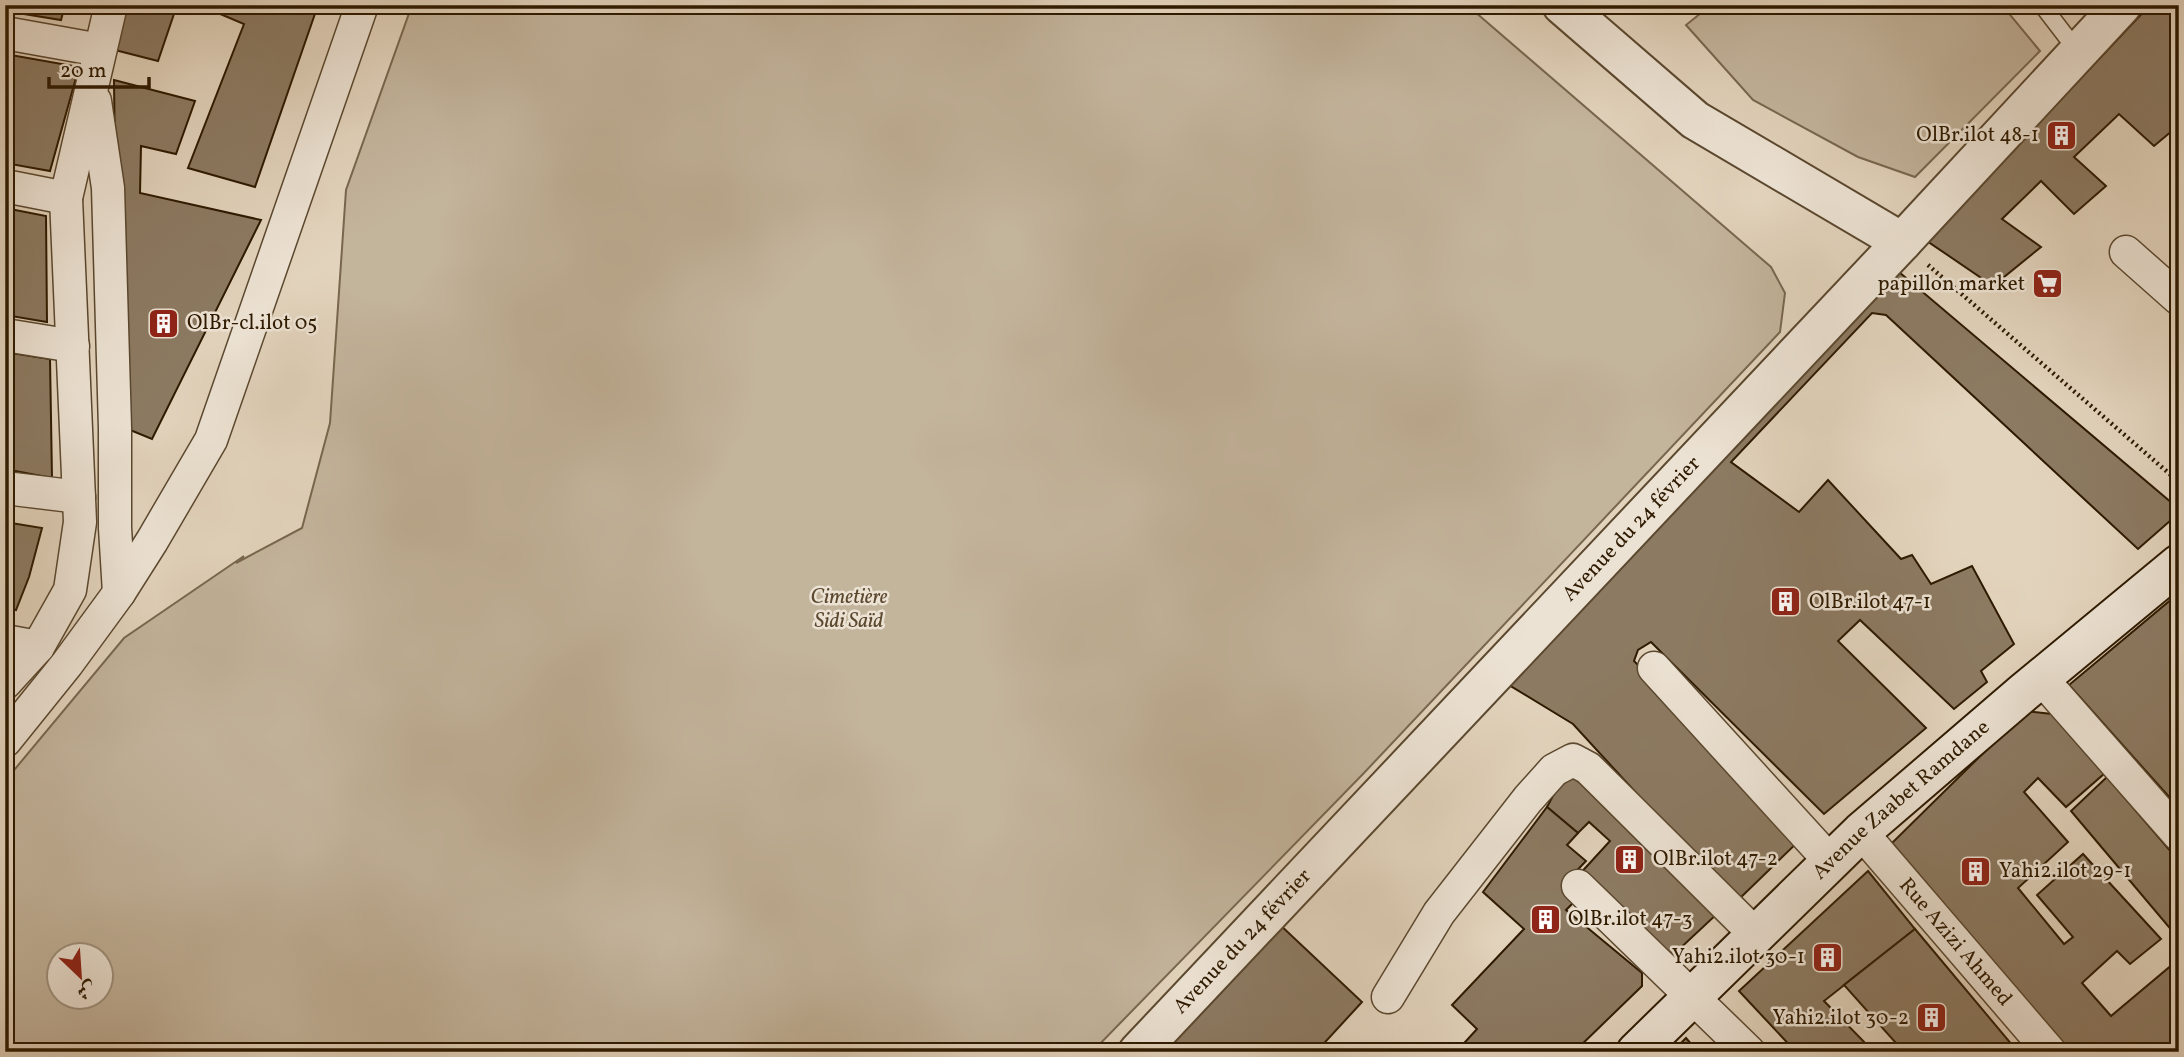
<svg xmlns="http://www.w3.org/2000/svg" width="2184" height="1057" font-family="Vollkorn,Amiri,serif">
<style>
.green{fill:#c3b49c;stroke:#78674e;stroke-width:2;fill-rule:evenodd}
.building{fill:#8c7a62;stroke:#2e1a00;stroke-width:2}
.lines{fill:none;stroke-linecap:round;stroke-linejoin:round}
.service-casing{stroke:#5b482f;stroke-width:19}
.minor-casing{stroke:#5b482f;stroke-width:35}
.tertiary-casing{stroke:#5b482f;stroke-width:42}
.secondary-casing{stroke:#2e1a00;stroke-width:42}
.path{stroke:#2e1a00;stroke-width:4.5;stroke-dasharray:2 3.5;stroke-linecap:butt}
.service{stroke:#ece2d3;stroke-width:16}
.minor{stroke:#ece2d3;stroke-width:32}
.tertiary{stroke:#ece2d3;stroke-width:38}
.secondary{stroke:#ece2d3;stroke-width:38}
.labels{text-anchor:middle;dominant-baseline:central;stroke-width:5;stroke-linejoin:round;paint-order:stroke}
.poi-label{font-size:21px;fill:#2e1a00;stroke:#ece2d3;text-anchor:start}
.street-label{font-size:21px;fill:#2e1a00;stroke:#ece2d3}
.park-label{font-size:21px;font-style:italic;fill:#5b482f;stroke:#ece2d3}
</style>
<rect width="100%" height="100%" fill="#e2d3bc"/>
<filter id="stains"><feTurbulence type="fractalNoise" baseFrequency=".00286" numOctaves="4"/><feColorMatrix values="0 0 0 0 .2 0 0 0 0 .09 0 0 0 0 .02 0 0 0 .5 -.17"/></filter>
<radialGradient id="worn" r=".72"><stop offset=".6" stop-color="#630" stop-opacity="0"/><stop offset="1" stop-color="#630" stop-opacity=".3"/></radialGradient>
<g class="green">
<path d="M412 5H1467L1771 267 1785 293 1780 332 1363 774 1092 1052H5V781L124 638 244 556 236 563 302 528 330 423 346 190ZM60 956H102V998H60Z"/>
<polygon points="1711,5 2002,5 2040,51 1915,177 1858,157 1753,100 1686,25"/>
</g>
<g class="building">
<polygon points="5,5 65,5 61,20 5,11"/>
<polygon points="120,5 177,5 158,61 111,49"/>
<polygon points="199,5 318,5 255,187 188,168 244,24"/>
<polygon points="2150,5 2179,5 2179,75 2173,81 2179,87 2179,125 2154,146 2119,114 2074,157 2106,186 2074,214 2041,181 2002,219 2041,247 1993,286 1927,241"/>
<polygon points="5,54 79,67 50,171 5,163"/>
<polygon points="114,80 195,101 176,154 141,146 140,193 261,220 152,439 118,425"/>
<polygon points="5,208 46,216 47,322 5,315"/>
<polygon points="1899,272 2179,509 2179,513 2138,549 1886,315 1872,313 1731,462 1799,512 1828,480 1901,559 1912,555 1931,584 1972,566 2014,644 1981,671 1987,682 1954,709 1860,620 1838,641 1926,728 1824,814 1651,642 1638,650 1634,661 1805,835 1736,902 1573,724 1504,682"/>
<polygon points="5,352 50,359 52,478 5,469"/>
<polygon points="5,522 42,528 29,577 16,610 5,608"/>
<polygon points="2179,593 2179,808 2069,685"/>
<polygon points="2026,711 2061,715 2105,773 2066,807 2038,778 2024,792 2068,842 2018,888 2064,944 2073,937 2037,895 2083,854 2161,939 2130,964 2117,951 2082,983 2111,1016 2179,959 2179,1052 2070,1052 1892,843"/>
<polygon points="1570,764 1719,912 1673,955 1577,877 1610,841 1589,822 1578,833 1547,807"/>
<polygon points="2107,777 2179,861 2179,939 2071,811"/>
<polygon points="1547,807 1578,833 1567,845 1586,861 1562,886 1578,898 1566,910 1642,973 1642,986 1574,1052 1456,1052 1477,1029 1452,1005 1524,929 1483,892"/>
<polygon points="1868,871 1915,929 1824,1001 1874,1052 1796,1052 1739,991"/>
<polygon points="1277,922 1362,1002 1316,1052 1158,1052"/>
<polygon points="1915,929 2018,1052 1904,1052 1844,985"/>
<polygon points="1686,1038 1698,1052 1672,1052"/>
</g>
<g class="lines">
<defs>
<polyline id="service" points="2042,5 2078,52"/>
<g id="minor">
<polyline points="5,33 100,50"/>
<polyline points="95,101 108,188 115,428 115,528 119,593"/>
<polyline points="5,186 66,198"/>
<polyline points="2126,252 2179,299"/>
<polyline points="5,335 73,346"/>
<polyline points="5,488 79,497"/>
<polyline points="5,641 38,647"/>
<polyline points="1654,668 1830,861"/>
<polyline points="2041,678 2179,835"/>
<polyline points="5,683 38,647 70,590 80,522 66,198 111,5"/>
<polyline points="5,741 67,664 119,593 152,541 211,440 362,5"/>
<path id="s1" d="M1861 832 2050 1052"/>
<polyline points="1578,886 1749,1052"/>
<polyline points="1388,997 1439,913 1528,799 1554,770 1573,760 1588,768 1755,934"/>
</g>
<g id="tertiary">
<polyline points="1562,5 1695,120 1902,242"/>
<path id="s2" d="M1138 1052 1902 242 2122 5"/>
</g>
<g id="secondary">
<path id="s3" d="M1636 1052 1861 832 2024 692 2179 564"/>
</g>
</defs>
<use href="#service" class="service-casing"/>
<use href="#minor" class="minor-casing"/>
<use href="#tertiary" class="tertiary-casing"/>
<use href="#secondary" class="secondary-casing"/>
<polyline class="path" points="1928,265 2179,482"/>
<use href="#service" class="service"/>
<use href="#minor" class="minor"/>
<use href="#tertiary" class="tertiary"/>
<use href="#secondary" class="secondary"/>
</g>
<defs>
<symbol id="building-square" viewBox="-11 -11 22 22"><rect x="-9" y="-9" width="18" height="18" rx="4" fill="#8f2418" stroke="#ece2d3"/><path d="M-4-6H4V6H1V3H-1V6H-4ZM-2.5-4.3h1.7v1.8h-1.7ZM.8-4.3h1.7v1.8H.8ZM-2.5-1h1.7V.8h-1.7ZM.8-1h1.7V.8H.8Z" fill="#fff"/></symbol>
<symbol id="supermarket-square" viewBox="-11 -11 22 22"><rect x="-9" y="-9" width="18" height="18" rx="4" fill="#8f2418" stroke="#ece2d3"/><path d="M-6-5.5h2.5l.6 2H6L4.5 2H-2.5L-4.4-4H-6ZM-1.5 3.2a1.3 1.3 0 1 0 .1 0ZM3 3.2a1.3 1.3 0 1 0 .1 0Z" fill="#fff"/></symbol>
</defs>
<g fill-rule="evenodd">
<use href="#building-square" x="2044" y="118" width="35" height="35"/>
<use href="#supermarket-square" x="2030" y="266" width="35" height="35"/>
<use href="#building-square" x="146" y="306" width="35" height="35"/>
<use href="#building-square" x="1768" y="584" width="35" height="35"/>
<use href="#building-square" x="1612" y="842" width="35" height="35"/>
<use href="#building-square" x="1958" y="854" width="35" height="35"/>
<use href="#building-square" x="1528" y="902" width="35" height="35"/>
<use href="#building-square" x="1810" y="940" width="35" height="35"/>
<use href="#building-square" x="1914" y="1000" width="35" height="35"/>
</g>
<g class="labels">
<g class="poi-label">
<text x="2039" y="135" text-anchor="end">OlBr.ilot 48-1</text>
<text x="2025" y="284" text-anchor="end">papillon market</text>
<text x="187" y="323">OlBr-cl.ilot 05</text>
<text x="1809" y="602">OlBr.ilot 47-1</text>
<text x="1653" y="859">OlBr.ilot 47-2</text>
<text x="1999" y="871">Yahi2.ilot 29-1</text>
<text x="1568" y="919">OlBr.ilot 47-3</text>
<text x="1805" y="957" text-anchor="end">Yahi2.ilot 30-1</text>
<text x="1909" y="1018" text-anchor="end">Yahi2.ilot 30-2</text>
</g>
<g class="street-label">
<text stroke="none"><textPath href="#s2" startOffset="719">Avenue du 24 février</textPath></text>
<text stroke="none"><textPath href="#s3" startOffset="366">Avenue Zaabet Ramdane</textPath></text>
<text stroke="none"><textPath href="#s2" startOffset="152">Avenue du 24 février</textPath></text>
<text stroke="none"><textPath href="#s1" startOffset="145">Rue Azizi Ahmed</textPath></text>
</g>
<g class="park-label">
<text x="849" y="597">Cimetière<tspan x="849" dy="24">Sidi Saïd</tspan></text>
</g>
</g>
<rect width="2184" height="1057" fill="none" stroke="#e2d3bc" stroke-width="28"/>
<rect x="7" y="7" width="2170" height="1043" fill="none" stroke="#2e1a00" stroke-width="3.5"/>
<rect x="14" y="14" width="2156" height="1029" fill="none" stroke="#2e1a00" stroke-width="2"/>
<g transform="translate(80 976) rotate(155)"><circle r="33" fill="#ece2d3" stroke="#a0927f" stroke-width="2"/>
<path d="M0-5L12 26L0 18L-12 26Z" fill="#8f2418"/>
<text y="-10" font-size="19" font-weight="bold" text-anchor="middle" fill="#2e1a00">ش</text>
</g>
<path d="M49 77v10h100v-10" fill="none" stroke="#2e1a00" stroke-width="3.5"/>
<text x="60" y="77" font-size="21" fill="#2e1a00" stroke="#ece2d3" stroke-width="5" paint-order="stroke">20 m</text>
<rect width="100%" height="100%" filter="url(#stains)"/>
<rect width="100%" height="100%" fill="url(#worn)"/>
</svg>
